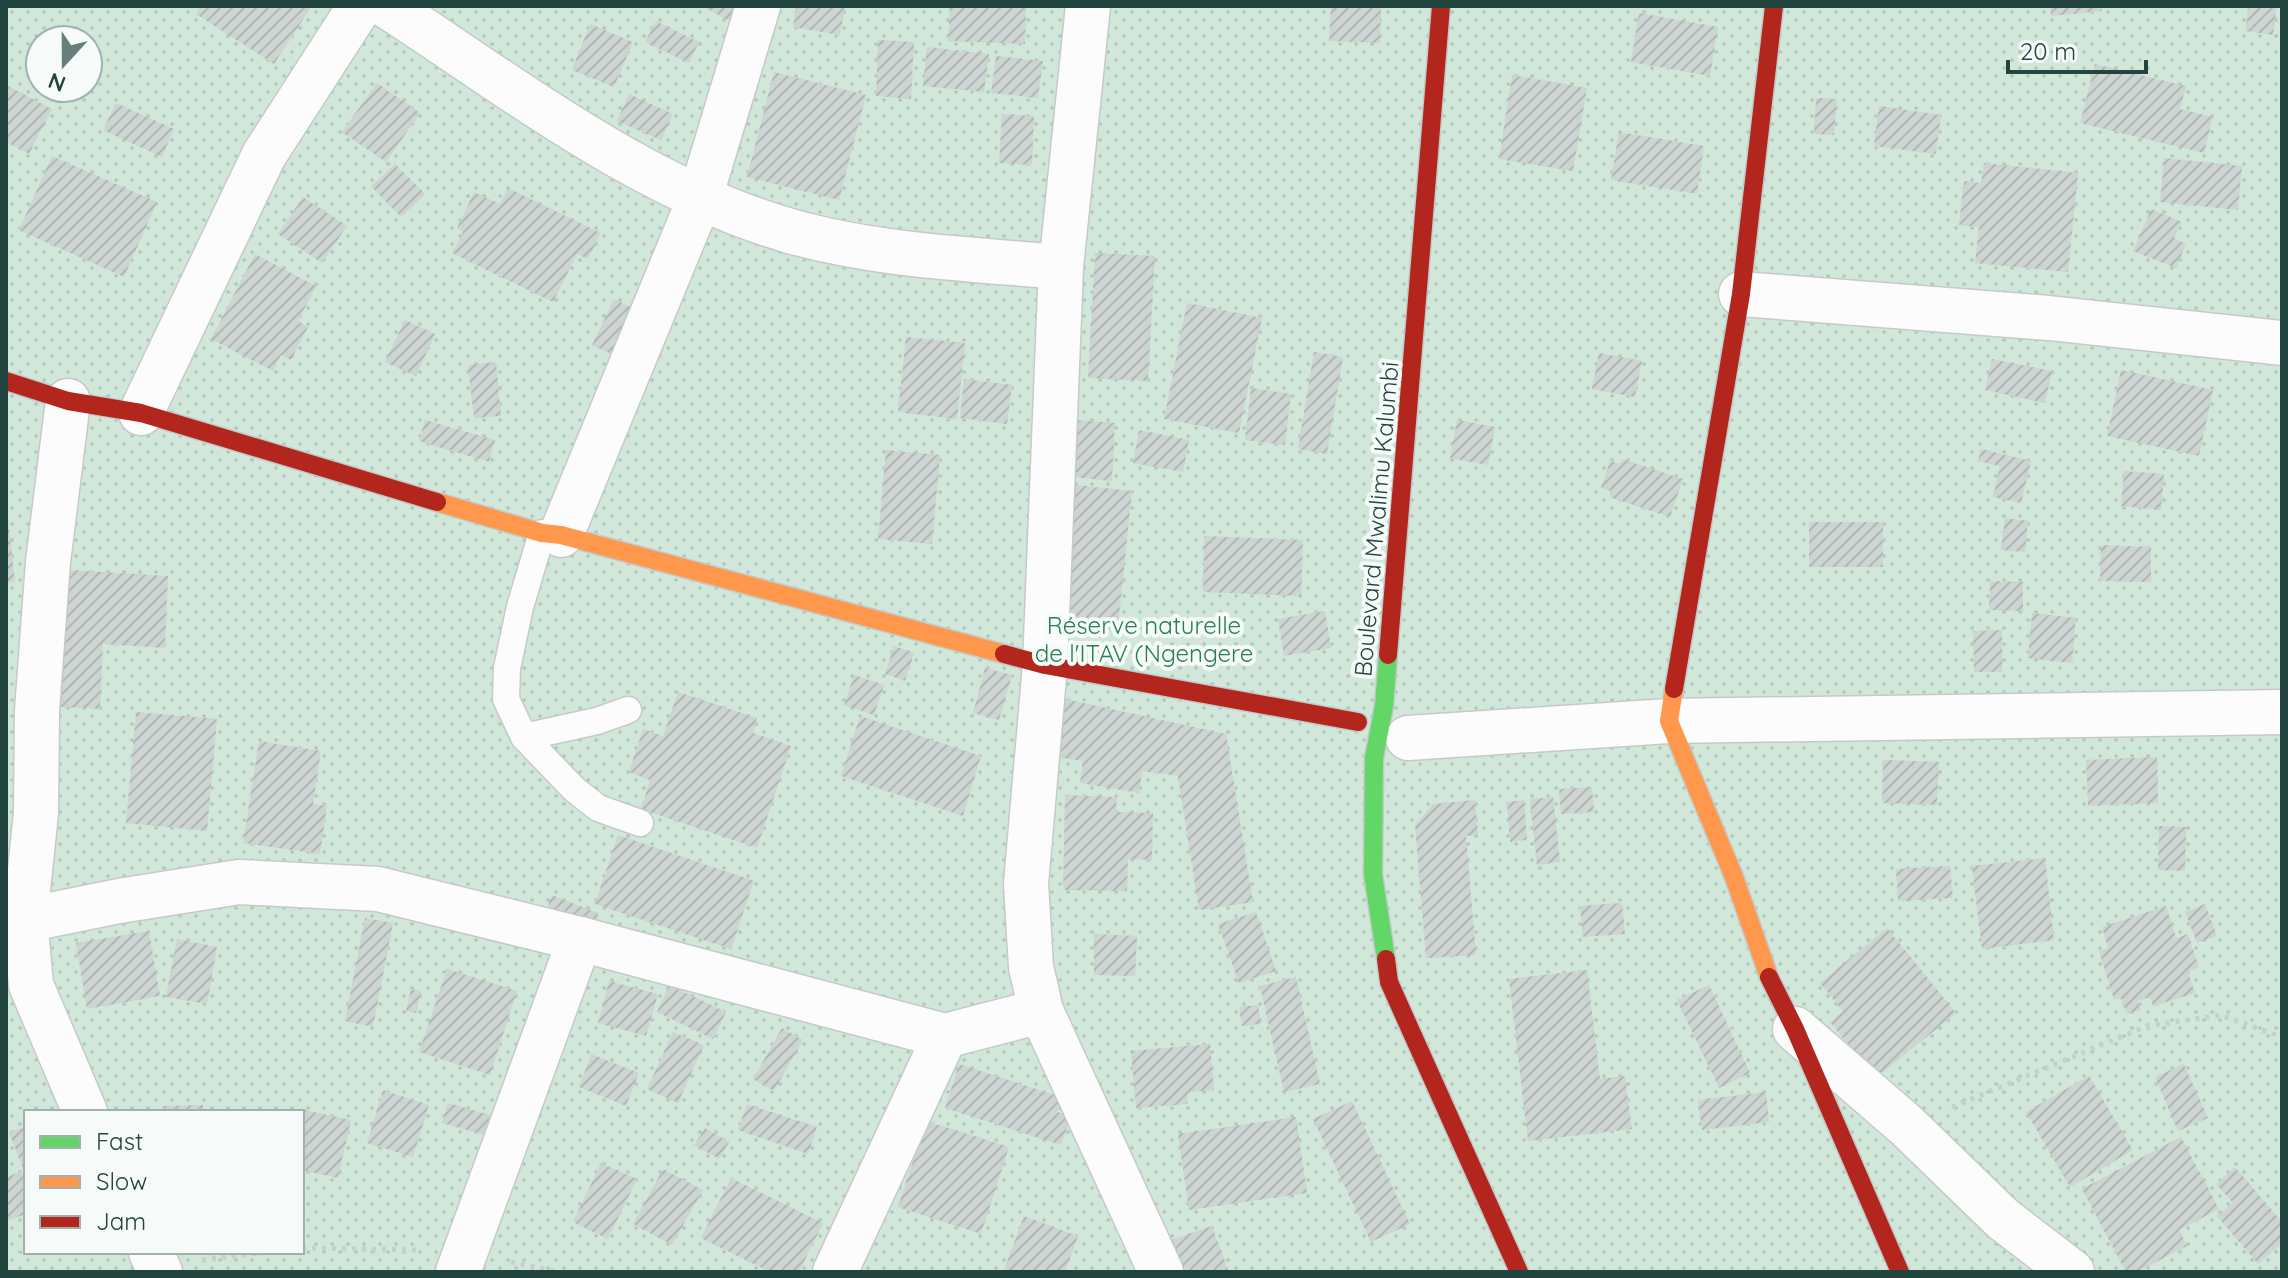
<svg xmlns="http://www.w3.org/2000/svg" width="2288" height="1278" font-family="Quicksand,sans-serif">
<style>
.park{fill:url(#park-dots);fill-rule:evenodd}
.building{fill:url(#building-hatch)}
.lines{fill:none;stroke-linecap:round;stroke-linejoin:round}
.lane-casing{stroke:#c5cac8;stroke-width:29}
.street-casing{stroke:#c5cac8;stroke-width:47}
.fast-casing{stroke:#c3cbc9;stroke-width:21}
.slow-casing{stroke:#c3cbc9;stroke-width:21}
.jam-casing{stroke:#c3cbc9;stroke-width:21}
.path{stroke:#c6cfcd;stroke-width:5;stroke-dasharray:4 6;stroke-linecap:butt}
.lane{stroke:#fcfcfc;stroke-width:26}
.street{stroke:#fcfcfc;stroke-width:44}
.fast{stroke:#63d668;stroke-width:18}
.slow{stroke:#ff974d;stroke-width:18}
.jam{stroke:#b3261e;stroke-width:18}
.labels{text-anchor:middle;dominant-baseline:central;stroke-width:8;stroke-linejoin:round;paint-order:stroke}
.street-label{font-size:24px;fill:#22443e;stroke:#f6fbf9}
.park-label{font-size:24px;fill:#278052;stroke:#f6fbf9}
</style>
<defs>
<pattern id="park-dots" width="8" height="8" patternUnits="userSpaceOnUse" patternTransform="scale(2)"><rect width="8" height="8" fill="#d0e7d9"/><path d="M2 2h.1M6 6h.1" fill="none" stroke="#b2c7bb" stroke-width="1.8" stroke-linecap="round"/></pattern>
<pattern id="building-hatch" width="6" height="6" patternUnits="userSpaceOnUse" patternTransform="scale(2)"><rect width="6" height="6" fill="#ced4d2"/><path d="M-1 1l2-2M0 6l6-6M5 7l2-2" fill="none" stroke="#b1b7b5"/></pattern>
</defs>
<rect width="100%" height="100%" fill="#e8edeb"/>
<path class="park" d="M6 6H2282V1272H6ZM40 40H88V88H40ZM26 1112H302V1252H26Z"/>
<g class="building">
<polygon points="201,6 312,6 274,64 196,14"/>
<polygon points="702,6 748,6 737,25"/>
<polygon points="796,6 845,6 840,35 793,27"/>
<polygon points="950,6 1026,6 1025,44 948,41"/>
<polygon points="1331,6 1381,6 1380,43 1329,41"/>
<polygon points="2050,6 2101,6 2102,11 2051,16"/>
<polygon points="2248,6 2277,6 2273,35 2246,31"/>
<polygon points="1639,13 1718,27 1710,76 1631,62"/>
<polygon points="656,21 699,42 689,63 645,42"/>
<polygon points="590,24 633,42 614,87 572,70"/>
<polygon points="878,40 914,42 911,99 876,96"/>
<polygon points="927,47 989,54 984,92 923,86"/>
<polygon points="996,56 1043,61 1038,98 991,93"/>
<polygon points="2095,64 2186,86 2180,109 2213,117 2204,153 2080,123"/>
<polygon points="774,72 866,95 839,200 747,177"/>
<polygon points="1512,75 1587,88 1573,171 1499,159"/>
<polygon points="377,83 420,113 386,162 342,132"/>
<polygon points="6,85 52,109 29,154 6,142"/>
<polygon points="629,94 673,114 661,140 617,121"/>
<polygon points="1816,98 1837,99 1834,135 1814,134"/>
<polygon points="116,103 174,129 162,157 103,130"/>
<polygon points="1879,106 1941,115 1936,154 1874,146"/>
<polygon points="1002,114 1034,116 1032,165 999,163"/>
<polygon points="1619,132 1704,146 1697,194 1611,180"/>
<polygon points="52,156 157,202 124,277 19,230"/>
<polygon points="2164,158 2242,166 2238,210 2160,202"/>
<polygon points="1984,163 2078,173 2068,272 1975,263 1979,227 1959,225 1964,181 1981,183"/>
<polygon points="395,164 425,194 401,217 371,186"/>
<polygon points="508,188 601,233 588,259 577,254 553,302 452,253 463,232 457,228 474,192 500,204"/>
<polygon points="303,197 347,226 322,263 278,234"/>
<polygon points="2151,209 2182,222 2174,238 2186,244 2176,268 2133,251"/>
<polygon points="1095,253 1155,256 1148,381 1088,378"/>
<polygon points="255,254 316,286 298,321 308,327 291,360 281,355 273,371 211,339"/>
<polygon points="614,299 645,314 623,360 592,345"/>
<polygon points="1187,303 1262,318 1239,433 1164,419"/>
<polygon points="405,320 435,334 416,376 385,362"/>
<polygon points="906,337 965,343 957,419 898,412"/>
<polygon points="1314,352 1343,357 1327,454 1298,449"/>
<polygon points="1599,353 1642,361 1635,397 1592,389"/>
<polygon points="1992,359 2052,371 2045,403 1985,390"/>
<polygon points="496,362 501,416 474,418 468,365"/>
<polygon points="2121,370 2213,390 2199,456 2107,436"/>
<polygon points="964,379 1012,385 1007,424 960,418"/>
<polygon points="1251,388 1291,394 1285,445 1245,440"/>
<polygon points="425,420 495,440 489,462 419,441"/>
<polygon points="1076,420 1115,423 1112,481 1072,477"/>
<polygon points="1457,420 1495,427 1488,465 1450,458"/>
<polygon points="1139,430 1189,440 1183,472 1133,463"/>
<polygon points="1981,449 2031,461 2021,503 1993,497 2000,466 1978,461"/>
<polygon points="886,450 940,455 932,544 878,539"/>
<polygon points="1622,459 1683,479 1670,517 1609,497 1611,491 1601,488 1610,461 1620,464"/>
<polygon points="2124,471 2164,474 2161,510 2121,506"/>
<polygon points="1067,484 1132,491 1118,626 1053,619"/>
<polygon points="6,518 8,518 15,582 6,583"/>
<polygon points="2005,518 2028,521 2025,552 2001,550"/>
<rect x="1809" y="522" width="74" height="45"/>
<polygon points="1204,536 1303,540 1301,596 1203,592"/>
<polygon points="2101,545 2151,547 2151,582 2100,581"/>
<polygon points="68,570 168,576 165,648 103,644 100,709 61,707"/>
<polygon points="1990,581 2023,582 2023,611 1989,610"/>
<polygon points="1325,611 1331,648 1284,656 1278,619"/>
<polygon points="2032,613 2076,618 2072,663 2028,658"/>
<polygon points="2002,630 2002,672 1974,672 1973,631"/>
<polygon points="894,646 914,653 905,681 885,674"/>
<polygon points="985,668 1012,675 999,720 973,713"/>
<polygon points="854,675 884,685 874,715 844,705"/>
<polygon points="678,692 757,718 753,733 791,746 757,848 641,809 650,780 629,772 643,729 663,736"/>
<polygon points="1056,697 1226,734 1253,902 1199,910 1178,776 1142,771 1139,793 1080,783 1083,761 1054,757"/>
<polygon points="136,712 217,719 207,831 126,823"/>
<polygon points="860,716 981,756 963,816 841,776"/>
<polygon points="259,741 321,751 313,804 327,806 320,854 243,843"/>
<polygon points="2157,757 2158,803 2088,806 2086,760"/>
<polygon points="1883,760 1939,762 1937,805 1882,803"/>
<polygon points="1592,787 1594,812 1561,814 1559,789"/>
<polygon points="1065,795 1117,797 1116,812 1153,813 1152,860 1128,859 1127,891 1063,890"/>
<polygon points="1553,797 1560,862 1537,865 1530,799"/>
<polygon points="1475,800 1478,835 1466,836 1476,955 1426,958 1415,825 1433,804"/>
<polygon points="1524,800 1527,840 1510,842 1507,802"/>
<polygon points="2159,826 2186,827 2185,871 2158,870"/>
<polygon points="618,835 754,881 731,949 595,904"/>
<polygon points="2045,858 2054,940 1982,949 1972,866"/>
<polygon points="1950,866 1953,898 1898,901 1896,869"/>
<polygon points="552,895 598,913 590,936 543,919"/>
<polygon points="1622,903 1625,934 1583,937 1580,906"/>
<polygon points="2205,904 2217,936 2197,943 2185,912"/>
<polygon points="2166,906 2176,938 2188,934 2199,967 2188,971 2195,993 2153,1006 2150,997 2137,1001 2141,1010 2127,1014 2121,998 2114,1000 2099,951 2108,948 2102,927"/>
<polygon points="1256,912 1276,971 1239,983 1218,924"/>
<polygon points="365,918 393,923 373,1027 345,1021"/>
<polygon points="1887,928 1956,1013 1876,1078 1830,1022 1843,1011 1820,983"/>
<polygon points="149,931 160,996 87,1009 76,943"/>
<polygon points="1094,934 1137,936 1135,976 1094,975"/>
<polygon points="177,939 217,947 207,1004 166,997"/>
<polygon points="447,969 517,991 490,1075 419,1052"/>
<polygon points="1587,970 1600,1079 1625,1076 1632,1129 1528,1141 1509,979"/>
<polygon points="1296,977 1320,1084 1284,1092 1260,986"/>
<polygon points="609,981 658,994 646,1036 598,1023"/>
<polygon points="669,985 726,1012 713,1039 657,1012"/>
<polygon points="1709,985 1750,1073 1719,1088 1677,1000"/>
<polygon points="411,989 421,992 416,1013 406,1011"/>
<polygon points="1258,1005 1261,1024 1242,1026 1239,1007"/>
<polygon points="782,1028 803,1040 774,1091 753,1079"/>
<polygon points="673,1032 704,1045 678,1103 647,1089"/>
<polygon points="1210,1044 1214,1090 1187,1092 1188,1104 1136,1108 1131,1051"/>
<polygon points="591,1054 639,1073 626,1106 579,1087"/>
<polygon points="959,1064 1061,1097 1057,1112 1071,1116 1061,1145 945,1108"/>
<polygon points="2184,1064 2208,1118 2178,1131 2155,1077"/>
<polygon points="2089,1076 2133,1150 2070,1187 2026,1112"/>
<polygon points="383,1090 429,1105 413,1157 367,1143"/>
<polygon points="1766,1092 1769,1122 1702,1130 1698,1100"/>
<polygon points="1352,1101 1410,1224 1371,1242 1313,1119"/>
<polygon points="448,1103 490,1115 484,1135 442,1123"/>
<polygon points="747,1104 817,1127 808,1154 738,1130"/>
<polygon points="203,1105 203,1112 164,1112 164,1106"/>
<polygon points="300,1109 351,1120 338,1178 302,1170 302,1112 299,1112"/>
<polygon points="1296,1117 1307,1193 1189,1210 1178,1134"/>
<polygon points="926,1121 1009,1147 981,1234 898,1207"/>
<polygon points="26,1126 26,1167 23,1168 9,1133"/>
<polygon points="705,1128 729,1142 719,1159 694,1145"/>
<polygon points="2181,1137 2219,1209 2179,1230 2187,1246 2137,1272 2126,1272 2082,1189"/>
<polygon points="601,1163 637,1179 608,1239 573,1222"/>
<polygon points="2235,1167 2282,1222 2282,1244 2258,1264 2217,1216 2233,1203 2216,1184"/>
<polygon points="663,1169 703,1190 672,1245 633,1224"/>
<polygon points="23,1171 26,1178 26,1214 6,1221 6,1177"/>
<polygon points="731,1178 823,1223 799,1272 770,1272 701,1238"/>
<polygon points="1024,1216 1078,1236 1065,1272 1004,1270"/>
<polygon points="1212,1226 1229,1272 1176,1272 1165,1242"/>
</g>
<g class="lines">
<defs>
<g id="lane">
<polyline points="542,533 520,607 507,668 506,699 524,737 574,789 598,808 640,823"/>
<polyline points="524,737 597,721 628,710"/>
</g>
<g id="street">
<path d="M387 6C515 89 641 188 790 231 878 256 970 259 1061 267"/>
<polyline points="1088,6 1061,267 1045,665 1026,884 1031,967 1041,1011 1161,1272"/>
<polyline points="1741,294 2049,318 2282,343"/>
<polyline points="68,401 48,562 37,711 36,813 25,918 31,985 85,1112"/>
<polyline points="141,413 264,155 360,6"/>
<polyline points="561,535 700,198 758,6"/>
<polyline points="1408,738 1669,721 2282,712"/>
<polyline points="6,924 119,901 239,882 378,889 580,939 945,1036 1041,1011"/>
<polyline points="1795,1029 1907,1126 2003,1219 2072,1272"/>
<polyline points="151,1252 160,1272"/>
<polyline points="458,1272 580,939"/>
<polyline points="835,1272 945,1036"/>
</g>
<polyline id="fast" points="1386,959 1373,874 1374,758 1384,706 1388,655"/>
<g id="slow">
<polyline points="437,502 542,533 561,535 1004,654"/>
<polyline points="1674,689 1669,721 1734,877 1769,977"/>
</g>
<g id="jam">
<polyline points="6,381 68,401 141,413 437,502"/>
<polyline points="1004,654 1045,665 1358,722"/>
<polyline points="1388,655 1441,6"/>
<polyline points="1674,689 1741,294 1774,6"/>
<polyline points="1386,959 1389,982 1519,1272"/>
<polyline points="1769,977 1795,1029 1900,1272"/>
</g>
</defs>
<use href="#lane" class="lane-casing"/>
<use href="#street" class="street-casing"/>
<use href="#fast" class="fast-casing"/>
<use href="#slow" class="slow-casing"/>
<use href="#jam" class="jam-casing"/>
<g class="path">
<polyline points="1952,1107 2147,1026 2220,1015 2282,1037"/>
<polyline points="302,1248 419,1250"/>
<polyline points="202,1260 268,1252"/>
<polyline points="511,1262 557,1272"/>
</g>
<use href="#lane" class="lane"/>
<use href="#street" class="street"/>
<use href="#fast" class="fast"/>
<use href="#slow" class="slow"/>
<use href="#jam" class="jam"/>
</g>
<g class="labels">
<g class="street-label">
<text transform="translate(1376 519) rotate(-85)">Boulevard Mwalimu Kalumbi</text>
</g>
<g class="park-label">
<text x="1144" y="625">Réserve naturelle<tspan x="1144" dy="28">de l'ITAV (Ngengere</tspan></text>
</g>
</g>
<rect width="2288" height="1278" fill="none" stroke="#22443e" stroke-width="16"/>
<rect x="24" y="1110" width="280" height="144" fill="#f6fbf9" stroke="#a1b2ae" stroke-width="2"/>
<rect x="40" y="1136" width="40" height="12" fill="#63d668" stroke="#a1b2ae" stroke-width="2"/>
<text x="96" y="1150" font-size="24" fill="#22443e">Fast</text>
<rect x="40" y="1176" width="40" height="12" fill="#ff974d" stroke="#a1b2ae" stroke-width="2"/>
<text x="96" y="1190" font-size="24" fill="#22443e">Slow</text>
<rect x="40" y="1216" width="40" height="12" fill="#b3261e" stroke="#a1b2ae" stroke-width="2"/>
<text x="96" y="1230" font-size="24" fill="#22443e">Jam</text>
<g transform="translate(64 64) rotate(201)"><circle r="38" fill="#f6fbf9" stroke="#a1b2ae" stroke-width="2"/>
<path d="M0-6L14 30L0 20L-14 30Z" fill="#677f7b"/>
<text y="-12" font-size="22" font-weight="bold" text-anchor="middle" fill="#22443e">N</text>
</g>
<path d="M2008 60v12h138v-12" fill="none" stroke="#22443e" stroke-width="4"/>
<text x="2020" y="60" font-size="24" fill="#22443e" stroke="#f6fbf9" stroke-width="6" paint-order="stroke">20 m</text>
</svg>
